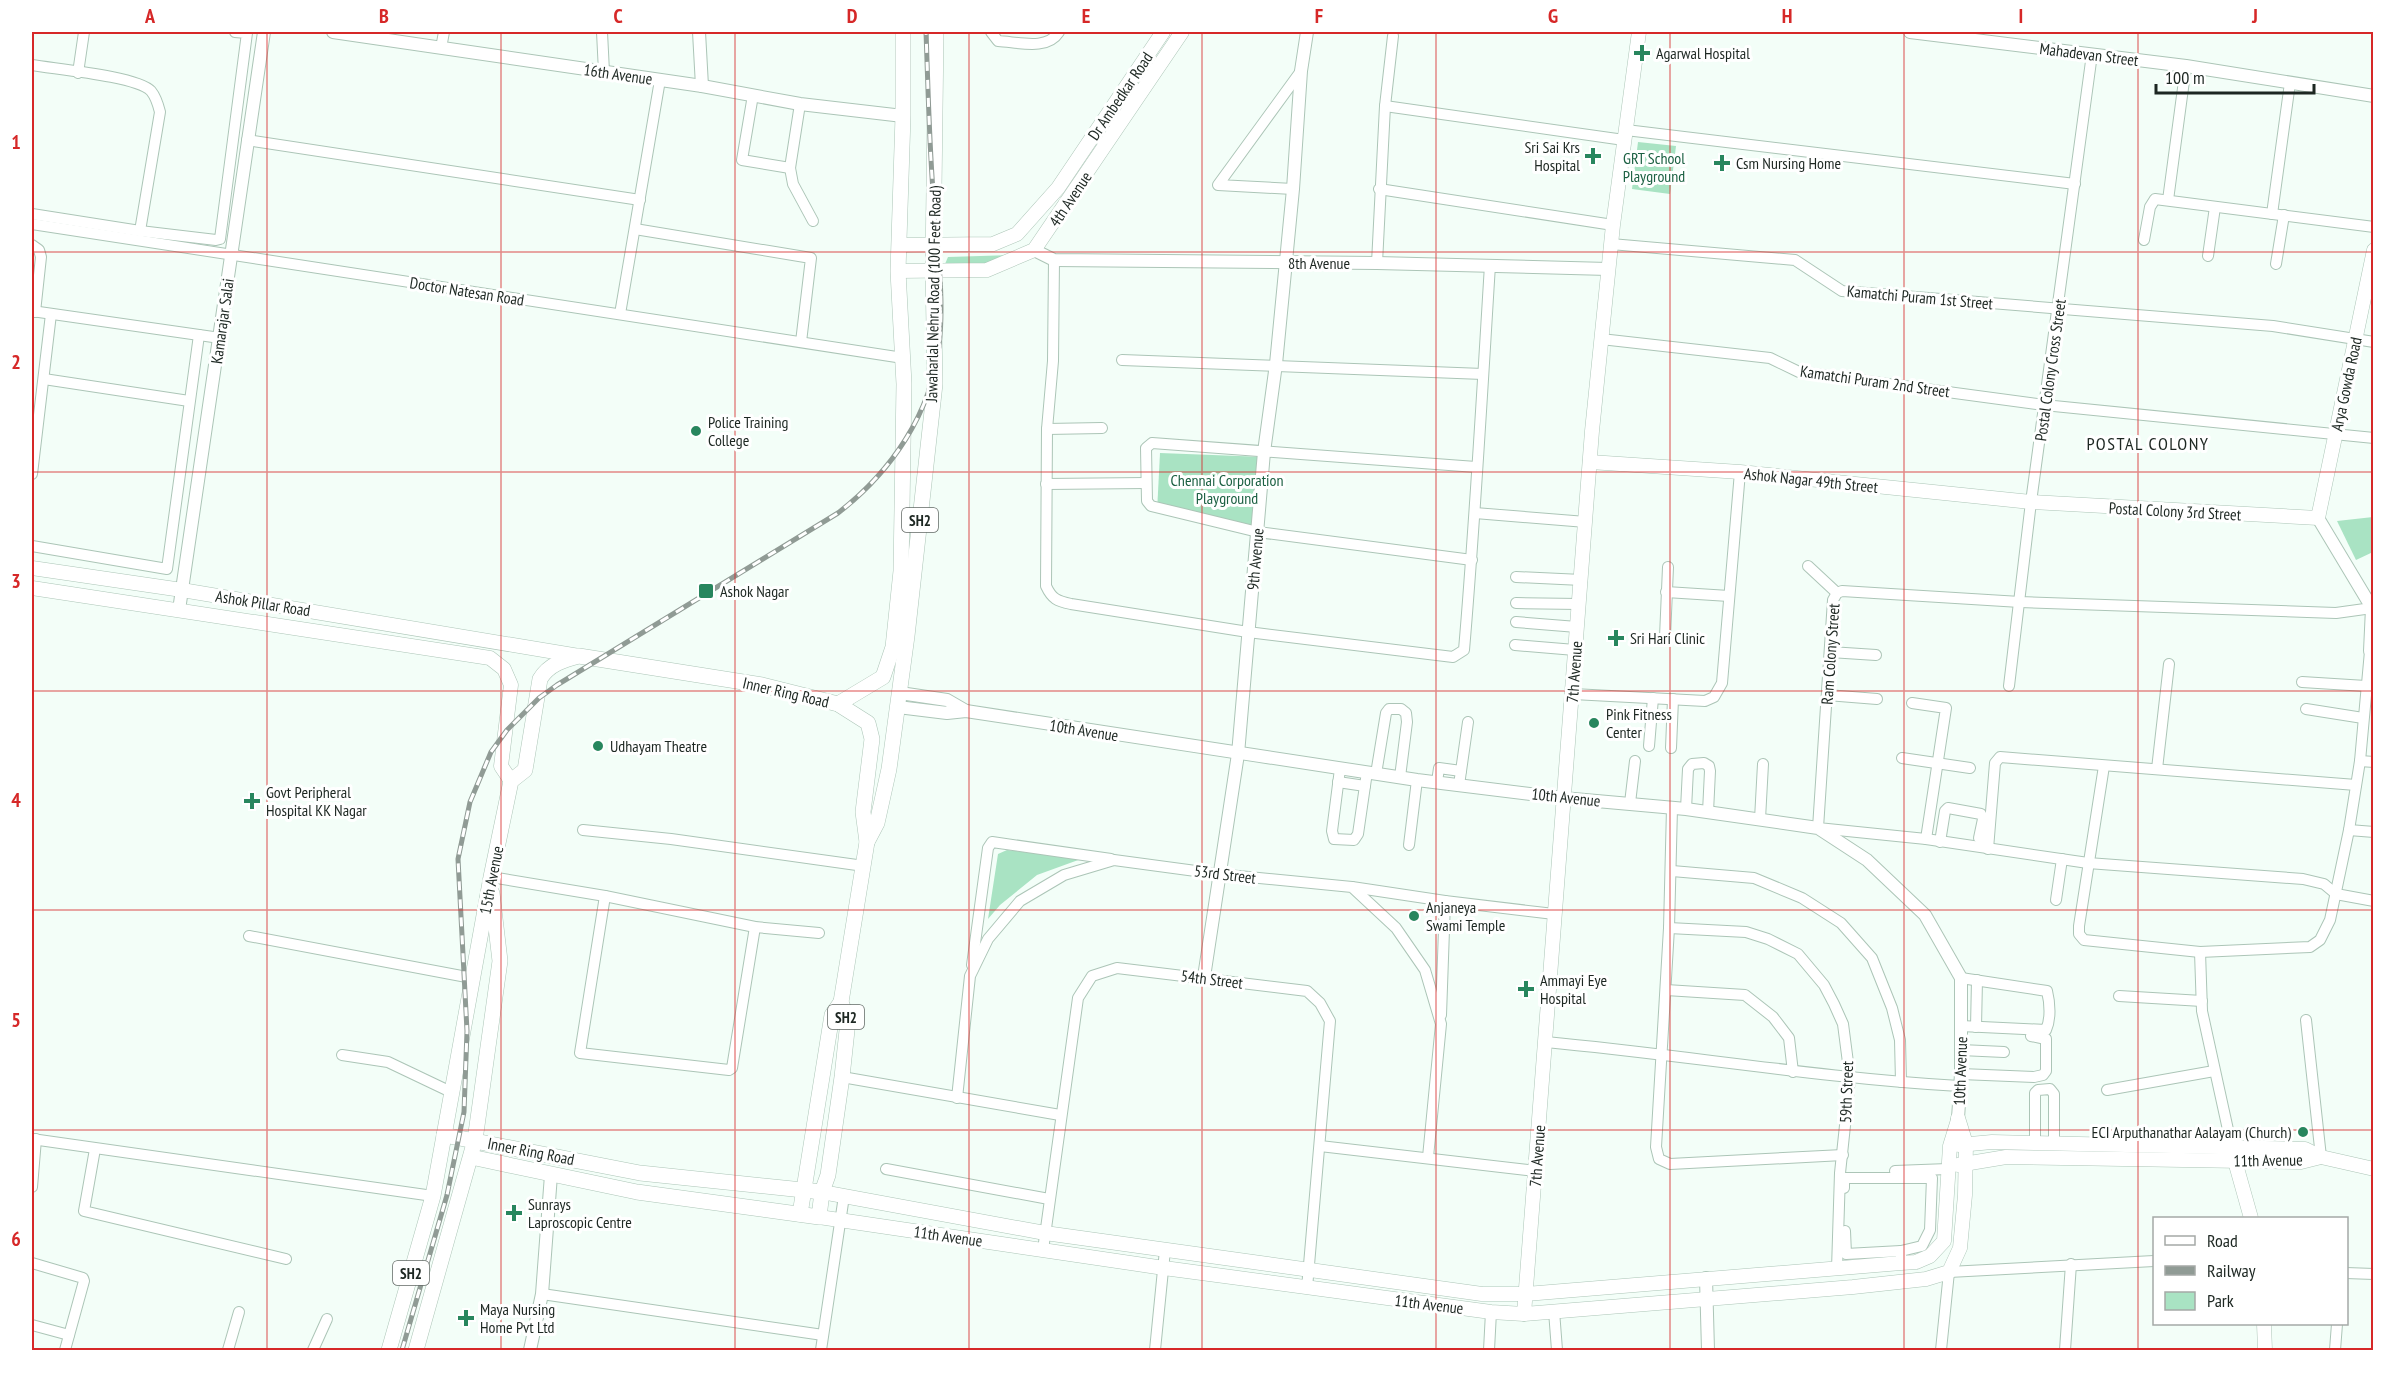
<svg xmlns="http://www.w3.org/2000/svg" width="2405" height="1382" font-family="'PT Sans Narrow',sans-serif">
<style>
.green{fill:#a9e3c3}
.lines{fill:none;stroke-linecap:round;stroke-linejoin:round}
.minor-casing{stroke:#acc5b7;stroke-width:12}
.tertiary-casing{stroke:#acc5b7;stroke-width:14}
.secondary-casing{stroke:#acc5b7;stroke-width:15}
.primary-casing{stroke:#acc5b7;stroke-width:16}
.minor{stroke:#fff;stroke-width:10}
.tertiary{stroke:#fff;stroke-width:12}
.secondary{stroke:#fff;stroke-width:14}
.primary{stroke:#fff;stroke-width:15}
.rail-casing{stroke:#909b95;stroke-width:5}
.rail{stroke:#fff;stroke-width:3;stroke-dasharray:9;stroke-linecap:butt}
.grid{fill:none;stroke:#d62828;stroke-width:1.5;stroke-opacity:0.55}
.poi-dot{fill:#28865e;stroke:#fff;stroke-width:2}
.labels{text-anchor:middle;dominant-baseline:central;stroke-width:6;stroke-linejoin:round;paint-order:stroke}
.shield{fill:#fff;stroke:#616864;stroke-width:1.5}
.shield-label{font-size:15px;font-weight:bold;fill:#1d2722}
.poi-label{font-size:16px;fill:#1d2722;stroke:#fff;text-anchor:start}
.street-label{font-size:16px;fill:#1d2722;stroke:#fff}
.park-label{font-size:16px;fill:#1b6042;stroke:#fff}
.neighbourhood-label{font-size:18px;letter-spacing:1.5px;fill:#1d2722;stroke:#fff}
.neatline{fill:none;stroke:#d62828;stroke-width:2}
.grid-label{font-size:20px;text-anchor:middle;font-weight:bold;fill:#d62828}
</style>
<rect width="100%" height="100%" fill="#f3fef8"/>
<g class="green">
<polygon points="1638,142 1676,146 1670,194 1632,189"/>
<polygon points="1013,255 995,268 950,268 945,264 948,257"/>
<polygon points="1160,453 1265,457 1257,527 1157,512"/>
<polygon points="2373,517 2373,552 2356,560 2337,521"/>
<polygon points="1007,850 1081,859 1037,875 1000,905 988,919 998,854"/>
</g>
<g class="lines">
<defs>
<g id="minor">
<polyline points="602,32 604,72"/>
<path d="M991 32 998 41C1018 42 1047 51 1059 32"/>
<polyline points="441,48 444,32"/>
<path d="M32 65C54 69 137 76 151 91 156 97 158 104 160 112L140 231"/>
<polyline points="78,73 84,32"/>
<polyline points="753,95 742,160 790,168 800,104"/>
<polyline points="1385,106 1624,140"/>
<polyline points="1626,130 2075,184"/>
<polyline points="247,140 640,200"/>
<polyline points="790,168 793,184 813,221"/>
<polyline points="1293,189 1218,185 1301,71"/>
<polyline points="1379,189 1613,225"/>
<polyline points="2168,200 2186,66"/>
<polyline points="32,214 140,231 216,240 220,239 247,33 235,32"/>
<polyline points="2272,214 2290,83"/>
<polyline points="32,224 903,358"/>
<polyline points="635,229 811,258 801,342"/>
<polyline points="2144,240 2150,207 2155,199 2374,227"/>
<polyline points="1611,244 1795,260 1842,291 2273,326 2374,342"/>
<polyline points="32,245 39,250 41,257 35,312"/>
<polyline points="2208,256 2215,207"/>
<path d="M1054 260 1053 361 1047 429 1046 586C1052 599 1057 601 1071 604L1248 632 1453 657 1464 650C1475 522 1482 394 1490 265"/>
<polyline points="1377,263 1385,106 1393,36"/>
<polyline points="2276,264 2284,215"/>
<polyline points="32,311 220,338"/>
<polyline points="620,314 660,80"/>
<polyline points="1601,339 1770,358 1799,372 2044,405 2374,438"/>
<polyline points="1122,360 1483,374"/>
<polyline points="44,379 189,401"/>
<polyline points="1047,429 1102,428"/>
<polyline points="32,474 51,314"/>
<polyline points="1046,484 1146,483"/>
<polyline points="1475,513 1586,522"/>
<polyline points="32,546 167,569 199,335"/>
<polyline points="1472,560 1258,532 1151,506 1147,501 1146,448 1152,443 1476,467"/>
<polyline points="1808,566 1837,593"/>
<polyline points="1516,577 1582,580"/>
<polyline points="1666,592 1729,596"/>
<polyline points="1516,603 1579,604"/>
<polyline points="2372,608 2336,613 2020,602 1842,591 1837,593 1833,600 1818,828 1926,839 2088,863 2303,879 2324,884 2336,894 2374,901"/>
<polyline points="1516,622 1577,627"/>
<polyline points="1665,637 1668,567"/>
<polyline points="1515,645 1575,650"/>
<polyline points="1830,652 1876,655"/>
<polyline points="2302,682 2366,686"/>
<polyline points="2009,686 2031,502 2092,54"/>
<polyline points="1573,694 1705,701 1714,697 1722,683 1740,472"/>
<polyline points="1827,695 1877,699"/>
<polyline points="1912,703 1946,708 1926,839"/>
<polyline points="2306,709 2363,718"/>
<polyline points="1649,746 1653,698"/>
<polyline points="1671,748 1673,699"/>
<polyline points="1902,758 1970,768"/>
<polyline points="2360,761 2374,762"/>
<polyline points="2104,766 2079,926 2079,934 2084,940 2200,952 2310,947 2320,940 2330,920 2349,830 2360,761 2370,651"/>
<polyline points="1340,769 1332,831 1334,839 1354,840 1358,834 1367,772"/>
<polyline points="2157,769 2169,664"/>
<polyline points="1376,774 1386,713 1389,709 1401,709 1406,713 1407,722 1400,777"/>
<polyline points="1338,782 1365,786"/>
<polyline points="1437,782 1439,768 1461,771"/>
<polyline points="1459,785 1468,722"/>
<polyline points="1630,803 1635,761"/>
<polyline points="1672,808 1669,928 1656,1147 1659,1159 1670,1164 1843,1155"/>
<polyline points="1686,809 1688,769 1692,764 1704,763 1709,766 1710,771 1708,812"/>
<polyline points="1760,819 1763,764"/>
<polyline points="583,830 671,839 864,866"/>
<polyline points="2349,830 2374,832"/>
<polyline points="1940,842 1945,811 1948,808 1981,814 1983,819 1979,838 1988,840"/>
<polyline points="1409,845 1417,780"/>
<polyline points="1988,849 1995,763 2000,757 2356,785"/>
<polyline points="1672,871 1754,878 1802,898 1841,923 1872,958 1892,1008 1900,1040 1901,1082"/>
<polyline points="491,877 605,896 755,927 819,933"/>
<polyline points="1352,887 1445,901 1441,1015"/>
<polyline points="605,896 580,1053 729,1070 732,1068 755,927"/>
<polyline points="2056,900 2062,859"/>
<polyline points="1445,901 1554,914"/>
<polyline points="1669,928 1746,932 1768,939 1798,954 1824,985 1834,1004 1843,1024 1850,1078 1840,1173 1837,1269"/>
<polyline points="249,936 472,978"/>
<polyline points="2200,952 2202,1011 2232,1148"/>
<polyline points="972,965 988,848 992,842 1111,859"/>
<path d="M1961 978 2047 991C2050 1003 2051 1019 2046 1030L1961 1026"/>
<polyline points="1666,990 1745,995 1773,1017 1789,1038 1793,1072"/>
<polyline points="2119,996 2202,1001"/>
<polyline points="2306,1020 2321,1157"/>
<polyline points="1976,1027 1977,980"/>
<path d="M1546 1042C1684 1055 1821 1078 1959 1086"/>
<polyline points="1961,1050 2004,1052"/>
<polyline points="342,1055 388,1062 451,1092"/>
<polyline points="1961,1074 2034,1077 2043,1075 2046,1071 2046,1039 2031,1036"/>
<polyline points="842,1077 1060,1115"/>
<polyline points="2107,1090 2214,1071"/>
<polyline points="957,1098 970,976 988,939 1020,901 1064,875 1114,860 1218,874 1352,887 1396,928 1425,970 1441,1024 1428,1157"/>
<polyline points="32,1139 433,1196"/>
<polyline points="2035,1143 2035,1093 2038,1090 2050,1089 2054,1094 2054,1144"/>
<polyline points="1320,1146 1536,1171"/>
<polyline points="95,1149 84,1211 286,1259"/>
<polyline points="886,1169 1049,1199"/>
<polyline points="1895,1171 1948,1169"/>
<polyline points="32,1187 36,1139"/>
<polyline points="1844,1188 1844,1178 1932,1178 1930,1230 1922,1246 1901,1251 1901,1263"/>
<polyline points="1845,1231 1846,1254 1901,1251"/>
<polyline points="1043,1250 1078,998 1092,976 1117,968 1307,991 1320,1003 1330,1021 1307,1288"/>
<polyline points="32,1263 83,1278 84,1281 65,1350"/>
<polyline points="2346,1273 2374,1274"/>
<polyline points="542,1294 823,1335"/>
<polyline points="1554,1311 1557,1350"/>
<polyline points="32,1325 69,1335"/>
<polyline points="228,1350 239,1312"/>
<polyline points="313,1350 327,1319"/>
<polyline points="821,1350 844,1196"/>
<polyline points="1155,1350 1165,1250"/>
<polyline points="1489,1350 1491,1312"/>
<polyline points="1941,1350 1949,1272 2154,1261"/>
<polyline points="2065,1350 2071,1264"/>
<polyline points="2335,1350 2337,1324"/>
</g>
<g id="tertiary">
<polyline points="333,32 702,86 800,104 903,116"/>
<polyline points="699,32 702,86"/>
<polyline points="1910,32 2186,66 2374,96"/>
<polyline points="1034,250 1054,260 1377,263 1608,269"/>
<polyline points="2318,518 2372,608 2370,651 2374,651"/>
<polyline points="179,610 264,32"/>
<polyline points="900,693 947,700 966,711"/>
<polyline points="898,707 947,713 966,711 1417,780 1563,798 1686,809 1818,828 1867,860 1925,915 1961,978 1961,1074 1958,1118"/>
<polyline points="1204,977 1238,754 1264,452 1276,364 1293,189 1301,71 1307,32"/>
<polyline points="1706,1278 1708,1350"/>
<polyline points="530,1350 542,1294 551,1175"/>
</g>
<g id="secondary">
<polyline points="899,245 993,244 1017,234 1058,188 1163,32"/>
<polyline points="898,271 987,270 1034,250 1182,32"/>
<polyline points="1590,462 1740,472 2031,502 2318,518 2374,250"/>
<polyline points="32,568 182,590 579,656"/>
<polyline points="32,588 490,658 504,669 511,685 501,766 511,781"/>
<polyline points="1959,1145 1992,1142 2305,1149 2321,1157 2374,1169"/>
<polyline points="2233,1154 2251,1218"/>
<polyline points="1958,1165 2006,1157 2301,1162 2321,1157"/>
<polyline points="822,1192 1045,1233 1482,1294 1526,1294 1901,1263 1916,1262 1930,1256 1944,1241 1950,1146 1958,1120"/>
<polyline points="819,1217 1164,1268 1491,1312 1524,1314 1853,1287 1926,1279 1949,1272 1960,1248 1965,1195 1966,1144 1958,1118"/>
<polyline points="1524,1314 1592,431 1613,225 1639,32"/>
<polyline points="2264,1324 2265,1350"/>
</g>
<g id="primary">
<polyline points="838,704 883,677 893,647 901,571 904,384 898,271 903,116 903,32"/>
<polyline points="867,842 877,823 889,769 907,636 935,384 933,269 936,32"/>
<polyline points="444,1135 640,1173 822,1192"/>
<polyline points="800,1214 832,1015 841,1002"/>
<path d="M389 1350 433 1196 491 877 511 781 525 770 540 679C549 664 564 660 579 656L762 685 838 704 868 723 872 739 863 812 867 842 841 1002 848 1021 842 1077 828 1175 822 1192 819 1217 637 1192 471 1157"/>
<polyline points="416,1350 475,1140 500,961 492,893"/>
</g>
</defs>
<use href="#minor" class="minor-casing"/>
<use href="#tertiary" class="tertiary-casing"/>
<use href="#secondary" class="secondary-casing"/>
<use href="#primary" class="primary-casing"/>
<use href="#minor" class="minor"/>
<use href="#tertiary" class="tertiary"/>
<use href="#secondary" class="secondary"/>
<use href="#primary" class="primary"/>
<defs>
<path id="rail" d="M402 1350 447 1195 464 1112 467 1031 458 859 470 802 491 752 507 730 539 698 557 685 838 513C891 472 931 414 939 346 945 295 936 242 933 191 929 138 928 85 926 32"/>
</defs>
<use href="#rail" class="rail-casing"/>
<use href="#rail" class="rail"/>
</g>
<path class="grid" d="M267 32V1350M501 32V1350M735 32V1350M969 32V1350M1202 32V1350M1436 32V1350M1670 32V1350M1904 32V1350M2138 32V1350M32 252H2374M32 472H2374M32 691H2374M32 910H2374M32 1130H2374"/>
<g class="poi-dot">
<path d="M1639 44h6v6h6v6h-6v6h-6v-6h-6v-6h6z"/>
<path d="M1590 147h6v6h6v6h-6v6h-6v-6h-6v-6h6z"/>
<path d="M1719 154h6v6h6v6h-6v6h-6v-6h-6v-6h6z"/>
<circle cx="696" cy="431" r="6"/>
<rect x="698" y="583" width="16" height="16" rx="3"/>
<path d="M1613 629h6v6h6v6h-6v6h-6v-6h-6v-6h6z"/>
<circle cx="1594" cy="723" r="6"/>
<circle cx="598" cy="746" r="6"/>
<path d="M249 792h6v6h6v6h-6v6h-6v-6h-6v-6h6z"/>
<circle cx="1414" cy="916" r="6"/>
<path d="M1523 980h6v6h6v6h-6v6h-6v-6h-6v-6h6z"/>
<circle cx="2303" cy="1132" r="6"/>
<path d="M511 1204h6v6h6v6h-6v6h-6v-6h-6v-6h6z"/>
<path d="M463 1309h6v6h6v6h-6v6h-6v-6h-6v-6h6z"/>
</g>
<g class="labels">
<g class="shield">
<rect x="902" y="508" width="36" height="24" rx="4.5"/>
<rect x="828" y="1005" width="36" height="24" rx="4.5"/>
<rect x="393" y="1261" width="36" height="24" rx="4.5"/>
</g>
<g class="shield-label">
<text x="920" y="520">SH2</text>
<text x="846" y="1017">SH2</text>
<text x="411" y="1273">SH2</text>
</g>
<g class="poi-label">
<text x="1656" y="53">Agarwal Hospital</text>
<text x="1580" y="147" text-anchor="end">Sri Sai Krs<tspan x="1580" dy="18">Hospital</tspan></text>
<text x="1736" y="163">Csm Nursing Home</text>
<text x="708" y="422">Police Training<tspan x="708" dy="18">College</tspan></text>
<text x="720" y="591">Ashok Nagar</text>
<text x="1630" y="638">Sri Hari Clinic</text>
<text x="1606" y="714">Pink Fitness<tspan x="1606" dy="18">Center</tspan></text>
<text x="610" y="746">Udhayam Theatre</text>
<text x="266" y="792">Govt Peripheral<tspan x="266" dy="18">Hospital KK Nagar</tspan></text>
<text x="1426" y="907">Anjaneya<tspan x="1426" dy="18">Swami Temple</tspan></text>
<text x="1540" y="980">Ammayi Eye<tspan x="1540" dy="18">Hospital</tspan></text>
<text x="2291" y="1132" text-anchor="end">ECI Arputhanathar Aalayam (Church)</text>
<text x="528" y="1204">Sunrays<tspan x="528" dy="18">Laproscopic Centre</tspan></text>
<text x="480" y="1309">Maya Nursing<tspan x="480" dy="18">Home Pvt Ltd</tspan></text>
</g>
<g class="street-label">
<text transform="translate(2089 54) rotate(7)">Mahadevan Street</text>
<text transform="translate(618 74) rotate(8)">16th Avenue</text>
<text transform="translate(1120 96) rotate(-56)">Dr Ambedkar Road</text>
<text transform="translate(1070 199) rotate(-56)">4th Avenue</text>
<text x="1319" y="263">8th Avenue</text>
<text transform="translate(467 291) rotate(9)">Doctor Natesan Road</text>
<text transform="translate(933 294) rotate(-89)">Jawaharlal Nehru Road (100 Feet Road)</text>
<text transform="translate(1920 297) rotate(5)">Kamatchi Puram 1st Street</text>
<text transform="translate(222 321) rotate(-82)">Kamarajar Salai</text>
<text transform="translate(2050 370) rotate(-82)">Postal Colony Cross Street</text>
<text transform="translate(1875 381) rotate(8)">Kamatchi Puram 2nd Street</text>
<text transform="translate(2346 384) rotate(-78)">Arya Gowda Road</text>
<text transform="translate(1811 480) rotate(6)">Ashok Nagar 49th Street</text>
<text transform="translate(2175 511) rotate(3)">Postal Colony 3rd Street</text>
<text transform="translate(1255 559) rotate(-85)">9th Avenue</text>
<text transform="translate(263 603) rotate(9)">Ashok Pillar Road</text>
<text transform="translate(1830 654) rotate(-86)">Ram Colony Street</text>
<text transform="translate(1574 672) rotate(-86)">7th Avenue</text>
<text transform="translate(786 692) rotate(13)">Inner Ring Road</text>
<text transform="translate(1084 730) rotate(9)">10th Avenue</text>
<text transform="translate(1566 797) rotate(6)">10th Avenue</text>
<text transform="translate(1225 874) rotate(7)">53rd Street</text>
<text transform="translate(491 880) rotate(-79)">15th Avenue</text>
<text transform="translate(1212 979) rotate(7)">54th Street</text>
<text transform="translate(1960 1071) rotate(-88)">10th Avenue</text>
<text transform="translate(1846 1092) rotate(-88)">59th Street</text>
<text transform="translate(531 1151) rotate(11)">Inner Ring Road</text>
<text transform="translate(1537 1156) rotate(-86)">7th Avenue</text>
<text transform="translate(2268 1160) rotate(-1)">11th Avenue</text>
<text transform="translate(948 1236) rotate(8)">11th Avenue</text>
<text transform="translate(1429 1304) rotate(7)">11th Avenue</text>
</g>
<g class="park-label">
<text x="1654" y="158">GRT School<tspan x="1654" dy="18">Playground</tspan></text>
<text x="1227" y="480">Chennai Corporation<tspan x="1227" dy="18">Playground</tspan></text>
</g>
<g class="neighbourhood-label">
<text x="2148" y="443">POSTAL COLONY</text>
</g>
</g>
<rect width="2405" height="1382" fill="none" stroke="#ffffff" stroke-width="66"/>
<rect x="2153" y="1217" width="195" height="108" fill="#ffffff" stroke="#a5a9a7" stroke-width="1.5"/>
<rect x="2165" y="1236" width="30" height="9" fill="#ffffff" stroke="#a5a9a7" stroke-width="1.5"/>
<text x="2207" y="1247" font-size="18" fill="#1d2722">Road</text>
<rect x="2165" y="1266" width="30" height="9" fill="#909b95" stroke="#a5a9a7" stroke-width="1.5"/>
<text x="2207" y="1277" font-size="18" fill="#1d2722">Railway</text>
<rect x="2165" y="1292" width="30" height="18" fill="#a9e3c3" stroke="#a5a9a7" stroke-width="1.5"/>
<text x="2207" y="1307" font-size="18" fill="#1d2722">Park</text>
<path d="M2156 84v9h158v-9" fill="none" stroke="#1d2722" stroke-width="3"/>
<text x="2165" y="84" font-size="18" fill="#1d2722" stroke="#ffffff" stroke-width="4.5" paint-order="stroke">100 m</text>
<rect x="33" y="33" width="2339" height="1316" class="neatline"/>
<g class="grid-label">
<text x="150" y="23">A</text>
<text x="384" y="23">B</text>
<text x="618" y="23">C</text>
<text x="852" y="23">D</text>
<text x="1086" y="23">E</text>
<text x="1319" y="23">F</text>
<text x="1553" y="23">G</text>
<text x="1787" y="23">H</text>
<text x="2021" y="23">I</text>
<text x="2255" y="23">J</text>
<text x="16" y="149">1</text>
<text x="16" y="369">2</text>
<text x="16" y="588">3</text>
<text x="16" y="807">4</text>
<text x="16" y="1027">5</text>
<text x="16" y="1246">6</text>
</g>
</svg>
